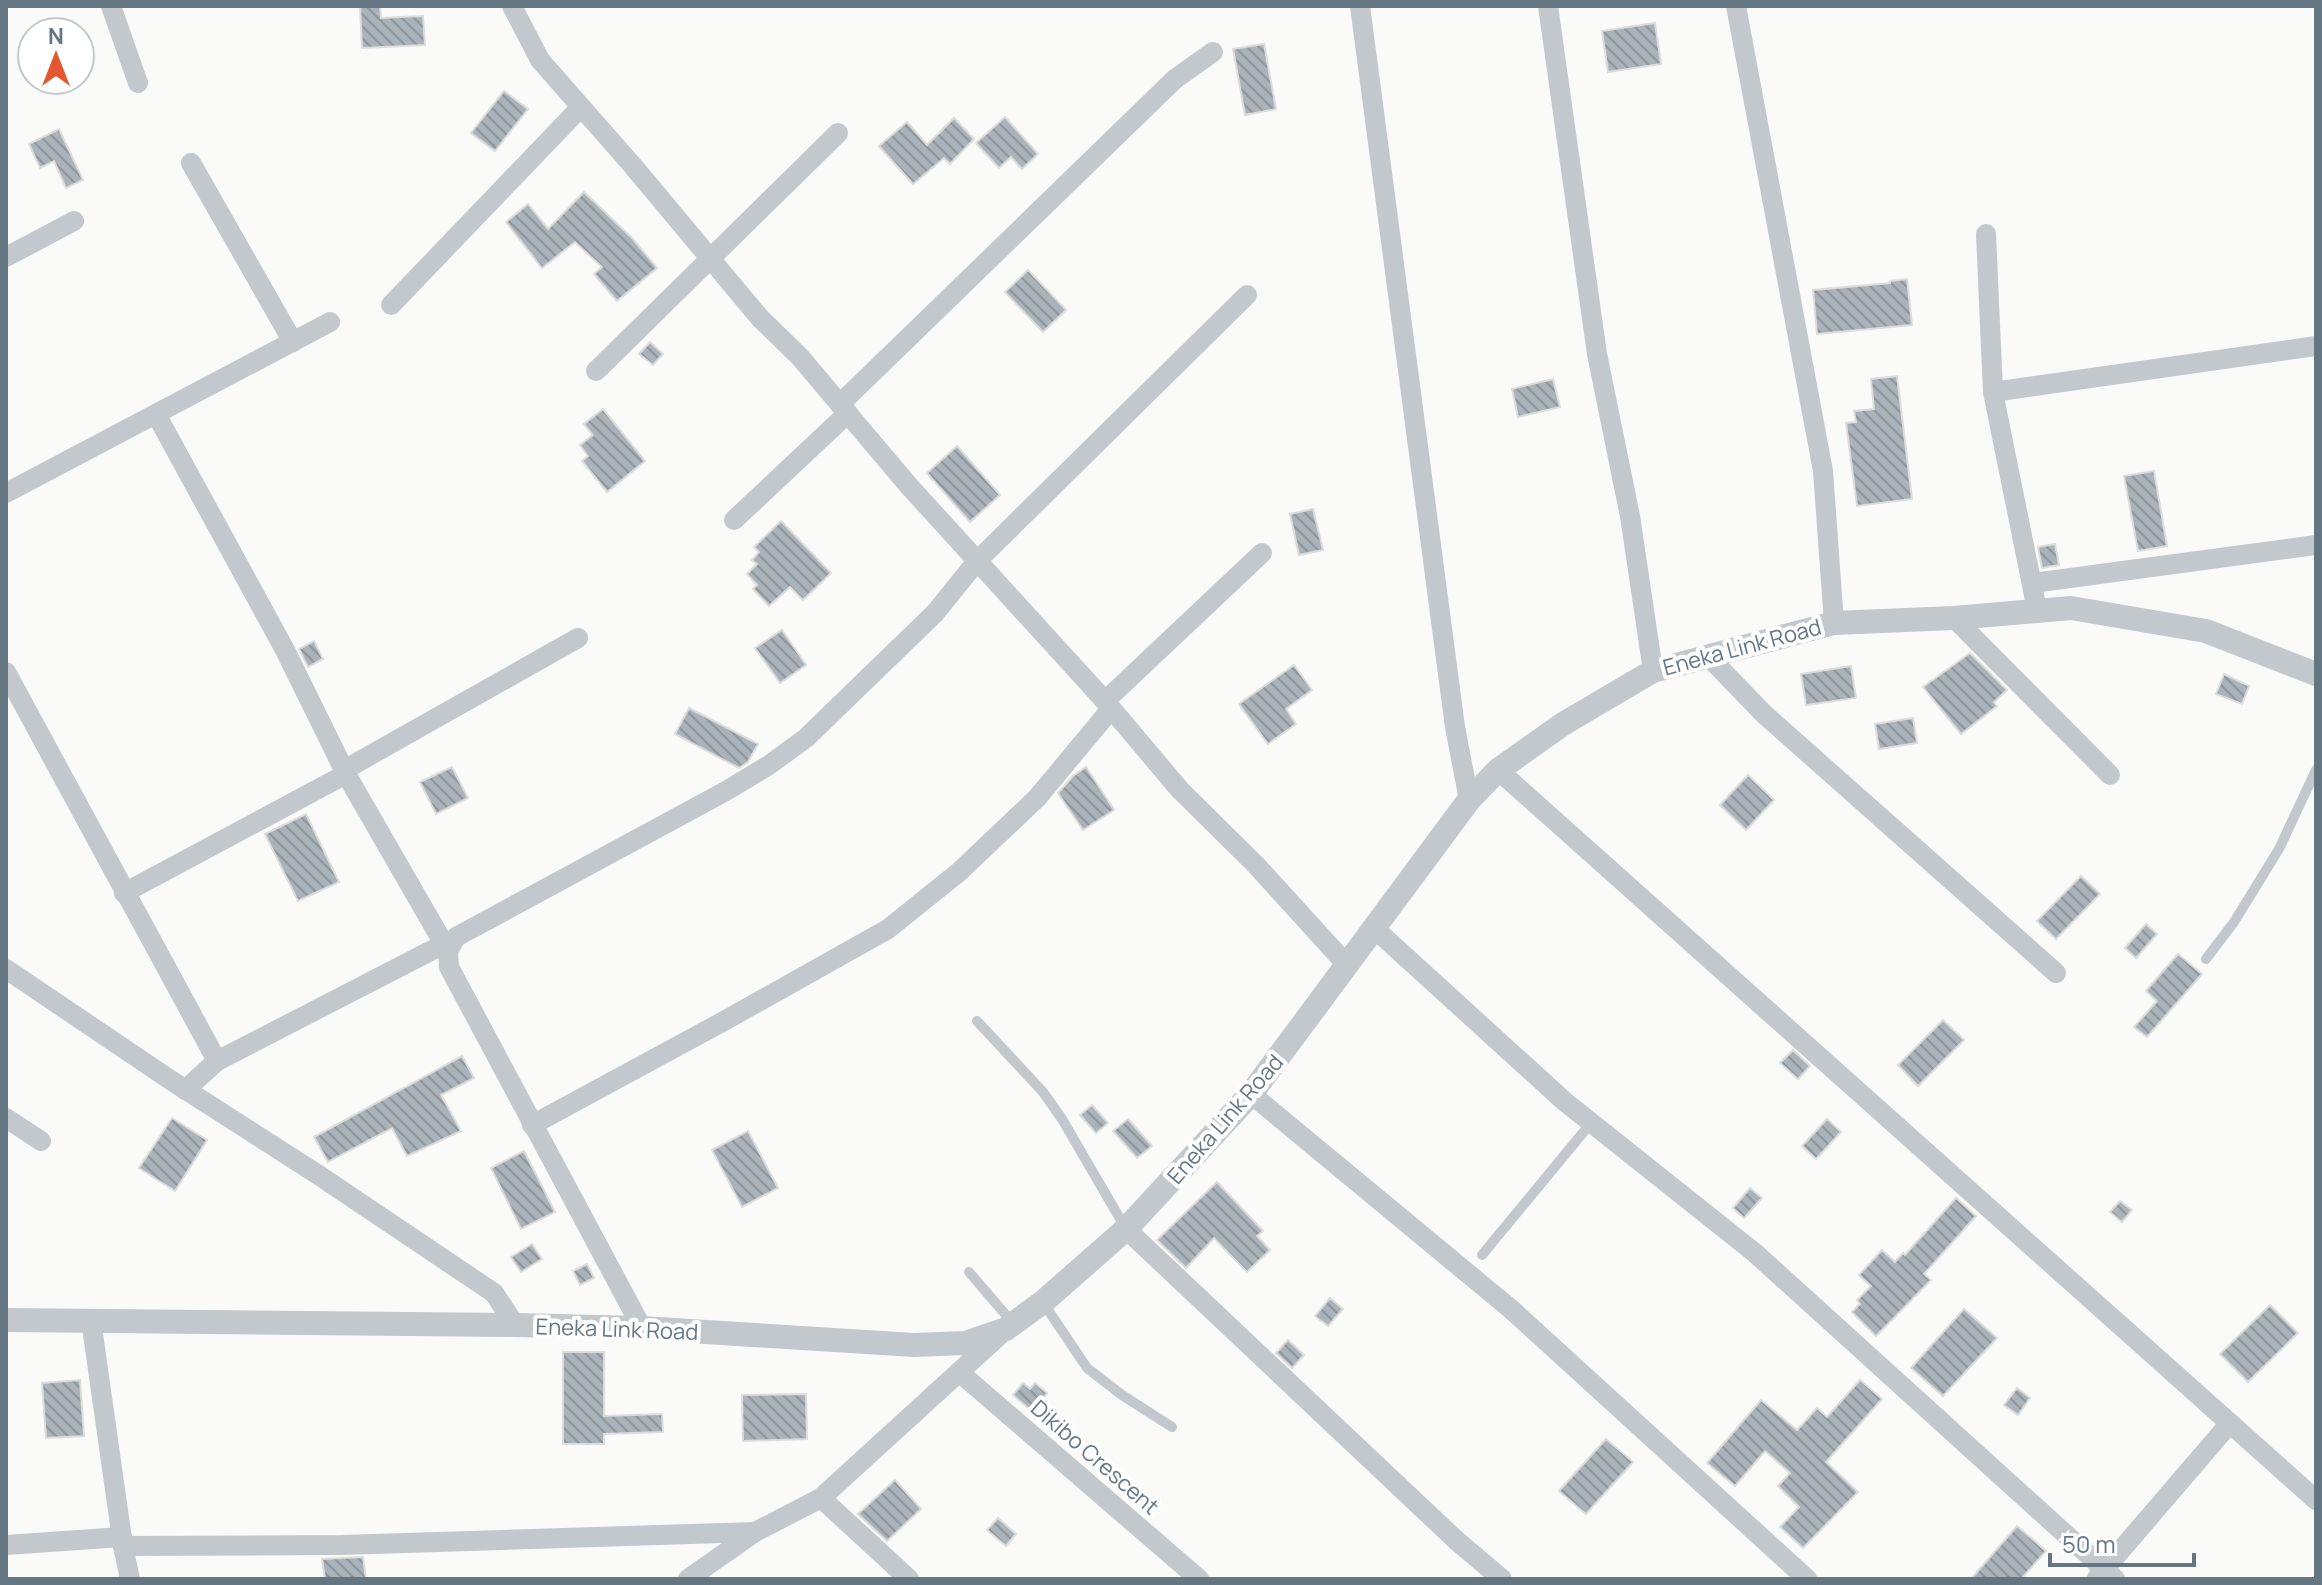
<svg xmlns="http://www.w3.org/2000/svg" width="2322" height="1585" font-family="Manrope,sans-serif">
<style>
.building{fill:url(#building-back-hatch);stroke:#dcdcda;stroke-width:2}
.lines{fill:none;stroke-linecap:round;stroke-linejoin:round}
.service{stroke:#c3c8cc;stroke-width:10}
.minor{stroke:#c3c8cc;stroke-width:20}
.tertiary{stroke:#c3c8cc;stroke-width:24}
.labels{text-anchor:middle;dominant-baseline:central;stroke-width:8;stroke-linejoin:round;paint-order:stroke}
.street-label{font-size:22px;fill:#657683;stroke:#fff}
</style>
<defs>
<pattern id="building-back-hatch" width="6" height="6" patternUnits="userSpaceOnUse" patternTransform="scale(2)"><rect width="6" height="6" fill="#aab3b9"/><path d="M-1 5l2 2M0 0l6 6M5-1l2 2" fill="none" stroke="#8e969c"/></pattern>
</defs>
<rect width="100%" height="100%" fill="#fafaf8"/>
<g class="building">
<polygon points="360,6 380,6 381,18 423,16 425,45 362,48"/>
<polygon points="1655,23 1661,64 1608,72 1602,31"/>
<polygon points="1264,44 1276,109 1245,115 1233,49"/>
<polygon points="504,91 528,109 495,151 471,133"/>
<polygon points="1005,117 1038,154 1022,169 1011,157 999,168 976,143"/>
<polygon points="954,118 974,139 950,164 944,158 913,184 879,146 907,122 927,145"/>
<polygon points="59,129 83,180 66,188 54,161 40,168 29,144"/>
<polygon points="584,192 632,238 657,268 617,301 594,274 602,267 575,242 542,268 506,222 528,204 548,229"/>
<polygon points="1028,270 1066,310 1043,332 1005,292"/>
<polygon points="1907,279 1912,325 1817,334 1813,290 1890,283 1890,281"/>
<polygon points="650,342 663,354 653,365 639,354"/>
<polygon points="1897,376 1912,499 1857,506 1846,423 1856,422 1854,411 1874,409 1871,379"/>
<polygon points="1553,379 1560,407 1518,417 1512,389"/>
<polygon points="603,409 645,461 607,492 582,461 588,456 580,445 593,435 584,424"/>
<polygon points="957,446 1000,495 970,522 927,473"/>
<polygon points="2154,471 2167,546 2138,551 2124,476"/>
<polygon points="1313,509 1323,550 1299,555 1290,514"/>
<polygon points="781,521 831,573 803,600 790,587 769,606 753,589 757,585 747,574 757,564 752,560 759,552 754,547"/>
<polygon points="2055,544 2059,565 2042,568 2038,547"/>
<polygon points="782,630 806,665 780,683 755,648"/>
<polygon points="314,641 323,659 308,667 299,649"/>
<polygon points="1970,653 2007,690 1994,702 1997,706 1961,734 1923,687"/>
<polygon points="1294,665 1312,690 1286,709 1296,724 1268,744 1239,704"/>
<polygon points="1851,666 1856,698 1806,705 1801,674"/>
<polygon points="2224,674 2249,686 2242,704 2216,694"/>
<polygon points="689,708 758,744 748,762 739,768 675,734"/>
<polygon points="1913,718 1917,743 1879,749 1875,724"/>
<polygon points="452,767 468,798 436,814 420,782"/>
<polygon points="1086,767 1114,810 1083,830 1058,793 1073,776"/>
<polygon points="1748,775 1774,800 1746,830 1720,805"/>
<polygon points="306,814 339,882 298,901 265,834"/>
<polygon points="2081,876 2100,894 2056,939 2037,921"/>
<polygon points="2146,924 2157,934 2136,958 2125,948"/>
<polygon points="2178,954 2202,974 2147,1037 2134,1027 2157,1001 2146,991"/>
<polygon points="1943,1020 1964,1040 1918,1086 1898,1065"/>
<polygon points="1793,1050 1810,1066 1798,1079 1780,1063"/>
<polygon points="462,1056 474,1078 441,1095 461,1131 407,1156 392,1128 328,1162 314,1137"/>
<polygon points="1092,1105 1108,1123 1096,1133 1080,1115"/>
<polygon points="172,1118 207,1140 175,1191 139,1168"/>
<polygon points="1128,1119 1152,1146 1137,1158 1113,1131"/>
<polygon points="1827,1119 1841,1132 1816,1159 1802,1146"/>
<polygon points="748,1131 778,1188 742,1207 712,1150"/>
<polygon points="524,1151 555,1212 521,1229 491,1168"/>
<polygon points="1217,1182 1263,1231 1257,1236 1270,1250 1247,1272 1214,1238 1186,1268 1157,1240"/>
<polygon points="1750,1188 1762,1198 1744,1218 1733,1208"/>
<polygon points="1956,1198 1976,1216 1924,1274 1931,1280 1876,1336 1852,1312 1860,1304 1857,1300 1871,1286 1859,1275 1882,1250 1895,1262 1903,1253 1905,1255"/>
<polygon points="2120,1201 2132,1210 2122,1222 2110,1212"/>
<polygon points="532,1244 542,1259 521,1272 511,1257"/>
<polygon points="587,1264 594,1278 580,1285 573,1271"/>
<polygon points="1330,1298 1343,1309 1328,1326 1315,1316"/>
<polygon points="2270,1305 2298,1333 2248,1382 2220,1354"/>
<polygon points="1964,1309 1997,1338 1943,1396 1911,1368"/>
<polygon points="1288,1340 1304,1355 1292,1368 1276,1353"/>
<polygon points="563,1352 604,1352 604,1416 662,1414 663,1432 604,1434 604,1444 563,1444"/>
<polygon points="80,1380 84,1436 46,1438 42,1383"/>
<polygon points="1860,1380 1882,1399 1826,1462 1858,1492 1803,1548 1780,1527 1799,1507 1778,1486 1790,1473 1765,1451 1735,1486 1707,1463 1761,1400 1797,1430 1817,1408 1827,1417"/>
<polygon points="1023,1383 1030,1389 1035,1383 1047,1393 1034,1413 1013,1395"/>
<polygon points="2017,1388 2030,1398 2018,1415 2004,1405"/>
<polygon points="806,1394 807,1439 743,1441 742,1395"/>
<polygon points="1606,1439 1633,1462 1586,1514 1559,1491"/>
<polygon points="895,1480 921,1509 887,1541 858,1514"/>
<polygon points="998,1518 1016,1534 1006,1546 987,1530"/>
<polygon points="2017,1526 2046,1551 2021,1579 1971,1579"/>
<polygon points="363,1557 366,1579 325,1579 322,1559"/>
</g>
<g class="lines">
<g class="service">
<polyline points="2206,959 2234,922 2279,849 2316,770"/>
<polyline points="977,1021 1043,1092 1062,1119 1126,1229"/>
<polyline points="1482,1255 1591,1123"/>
<polyline points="969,1272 1012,1322"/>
<polyline points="1044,1304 1087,1368 1122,1395 1172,1427"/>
</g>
<g class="minor">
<polyline points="111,6 138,83"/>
<polyline points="512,6 540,60 633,166 760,318 800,357 909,486 1105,701 1180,790 1256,865 1347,965"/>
<polyline points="1360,6 1455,727 1469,800"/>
<polyline points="1548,6 1597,354 1630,516 1653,671"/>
<polyline points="1736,6 1823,471 1834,623"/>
<polyline points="191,163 293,342"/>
<polyline points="1986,234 1993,392 2037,610"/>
<polyline points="6,257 74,221"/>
<polyline points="391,305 581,107"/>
<polyline points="596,371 838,133"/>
<polyline points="1993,392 2316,346"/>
<polyline points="840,404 1175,79 1213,52"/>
<polyline points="156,414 285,650 346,774 448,951"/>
<polyline points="6,493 330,322"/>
<polyline points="734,520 848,413"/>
<polyline points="2033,583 2316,545"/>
<polyline points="1954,618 2110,775"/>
<polyline points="1707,655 1764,714 2056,973"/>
<polyline points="6,672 217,1061"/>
<polyline points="1105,701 1262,553"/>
<polyline points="344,770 578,638"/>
<polyline points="1498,770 2316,1500"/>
<polyline points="124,893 346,774"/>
<polyline points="1375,929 1564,1101 1755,1253 2115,1579"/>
<polyline points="6,969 169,1079 317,1174 494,1293 515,1325"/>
<polyline points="185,1090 217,1061 444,944"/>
<polyline points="1251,1094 1512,1310 1807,1579"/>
<polyline points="6,1118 41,1141"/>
<polyline points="532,1125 724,1021 888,929 959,872 1037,798 1111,709"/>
<polyline points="1126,1229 1457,1541 1502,1579"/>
<polyline points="91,1320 123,1546 341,1545 755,1532"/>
<polyline points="642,1328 449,967 448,951 456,937 726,791 769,765 806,738 935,613 977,561 1247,295"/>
<polyline points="959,1372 1199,1579"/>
<polyline points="821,1498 909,1579"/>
<polyline points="6,1545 122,1537"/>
<polyline points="123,1546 130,1579"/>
<polyline points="2097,1578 2230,1423"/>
<polyline points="688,1579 755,1532 821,1498 1004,1331"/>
</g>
<polyline class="tertiary" points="6,1320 515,1325 642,1328 914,1345 965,1343 1006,1329 1043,1302 1126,1229 1251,1094 1469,800 1498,770 1563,724 1653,671 1834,623 1954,618 2071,608 2206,631 2316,674"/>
</g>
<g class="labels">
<g class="street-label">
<text transform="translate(1742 647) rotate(-15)">Eneka Link Road</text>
<text transform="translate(1225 1119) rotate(-49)">Eneka Link Road</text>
<text transform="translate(617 1329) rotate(2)">Eneka Link Road</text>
<text transform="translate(1095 1457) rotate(41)">Dikibo Crescent</text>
</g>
</g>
<rect width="2322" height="1585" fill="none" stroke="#657683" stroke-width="16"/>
<g transform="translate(56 56)"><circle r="38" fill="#ffffff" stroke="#c1c8cd" stroke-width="2"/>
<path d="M0-6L14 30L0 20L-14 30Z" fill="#e4572e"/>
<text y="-12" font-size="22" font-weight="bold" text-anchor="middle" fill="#657683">N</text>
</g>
<path d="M2050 1553v12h144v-12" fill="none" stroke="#657683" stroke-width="4"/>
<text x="2062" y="1553" font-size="24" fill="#657683" stroke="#ffffff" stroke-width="6" paint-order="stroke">50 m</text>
</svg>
